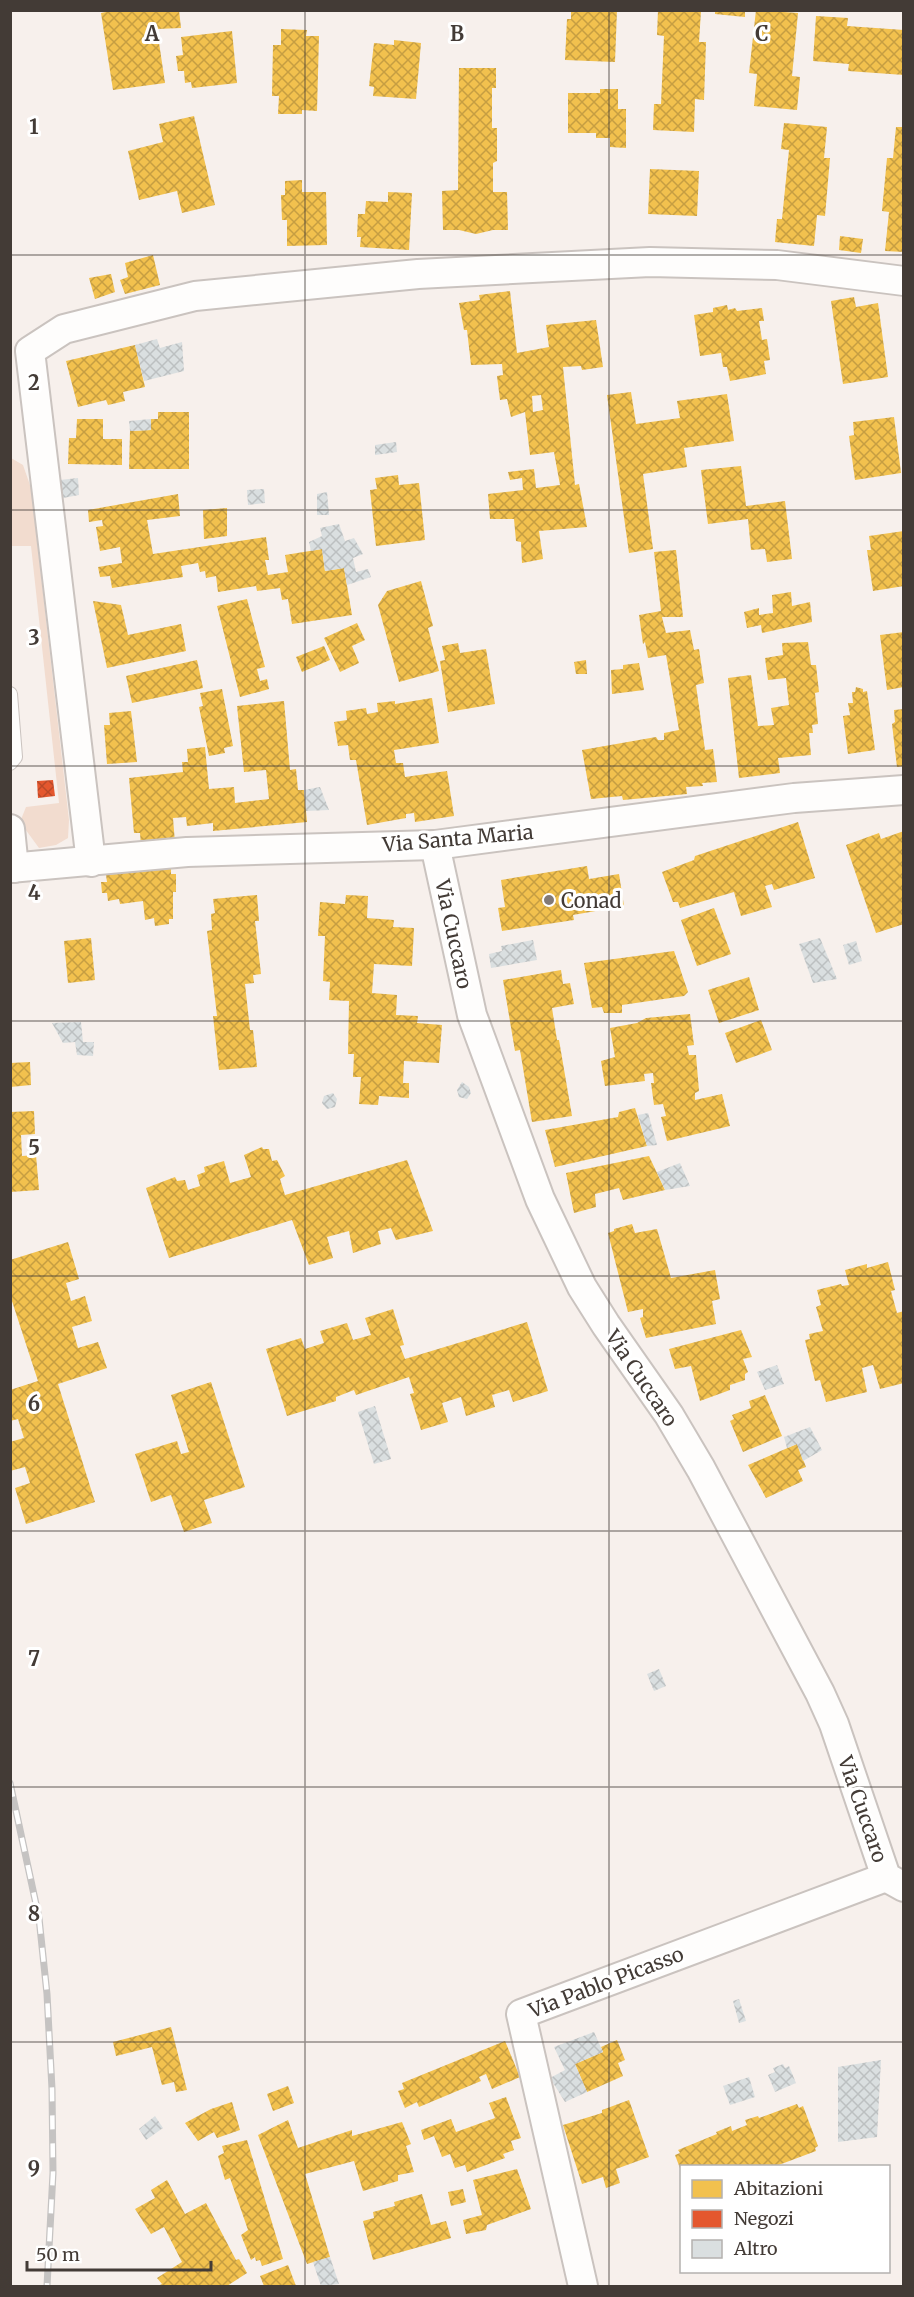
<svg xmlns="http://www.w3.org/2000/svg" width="914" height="2297" font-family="Merriweather,serif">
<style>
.grass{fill:#f2dccf}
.homes{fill:url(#homes-cross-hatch);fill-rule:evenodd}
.shops{fill:url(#shops-cross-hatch)}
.building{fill:url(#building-cross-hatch)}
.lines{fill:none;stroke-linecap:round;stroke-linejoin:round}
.service-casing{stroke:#cac3bf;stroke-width:16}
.minor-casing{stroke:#cac3bf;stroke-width:32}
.service{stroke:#fefdfc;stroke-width:14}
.minor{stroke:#fefdfc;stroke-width:28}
.rail-casing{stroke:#c5c3c2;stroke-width:7}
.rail{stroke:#fff;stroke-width:4.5;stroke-dasharray:14;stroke-linecap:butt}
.grid{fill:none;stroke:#433b36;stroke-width:1.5;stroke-opacity:0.55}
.poi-dot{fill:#827a76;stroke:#fff;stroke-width:2}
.labels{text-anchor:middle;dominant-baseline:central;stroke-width:6;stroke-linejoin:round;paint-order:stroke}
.street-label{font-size:20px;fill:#433b36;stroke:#fff}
.poi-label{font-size:20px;fill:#433b36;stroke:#fff;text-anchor:start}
.grid-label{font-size:20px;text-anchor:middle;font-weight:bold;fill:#433b36;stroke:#fff;stroke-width:6;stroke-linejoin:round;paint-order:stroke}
</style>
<defs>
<pattern id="homes-cross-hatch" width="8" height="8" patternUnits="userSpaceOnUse" patternTransform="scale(1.5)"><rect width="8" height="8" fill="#f2c14e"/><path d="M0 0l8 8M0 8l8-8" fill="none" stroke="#c69e42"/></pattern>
<pattern id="shops-cross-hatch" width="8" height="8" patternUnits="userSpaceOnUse" patternTransform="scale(1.5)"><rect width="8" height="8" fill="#e4572e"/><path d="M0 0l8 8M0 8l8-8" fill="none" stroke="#ba4928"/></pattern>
<pattern id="building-cross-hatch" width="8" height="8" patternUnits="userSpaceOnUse" patternTransform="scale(1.5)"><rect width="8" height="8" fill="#dadfe0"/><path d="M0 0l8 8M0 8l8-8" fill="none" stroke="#bcc0c1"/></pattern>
</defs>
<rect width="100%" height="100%" fill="#f7f0ec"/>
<polygon class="grass" points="11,458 23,465 31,488 69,820 68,838 56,845 39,848 20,822 26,807 59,803 31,546 11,546"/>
<g class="homes">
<polygon points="116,10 179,10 181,28 157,29 165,83 113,90 101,13"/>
<polygon points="571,10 617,10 615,62 565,60 567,19 571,19"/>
<polygon points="658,10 701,11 699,42 706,42 704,100 695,99 694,132 653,130 654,104 661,104 664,36 657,35"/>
<polygon points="715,10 745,10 745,17 715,14"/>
<polygon points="756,10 798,13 792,76 800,77 797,110 754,106 757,74 749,73"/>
<polygon points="816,16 848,18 847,26 904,30 904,75 848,71 849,64 813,61"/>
<polygon points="281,29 307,30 306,36 319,36 317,111 302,110 302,114 278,114 279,96 272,96 273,45 281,45"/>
<polygon points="232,31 237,83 192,88 191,82 185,83 184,71 178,71 176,56 183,55 181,37"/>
<polygon points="394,40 421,43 416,99 373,96 374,87 369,86 374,43 394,45"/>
<polygon points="459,68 496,68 496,88 492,88 492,128 497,128 497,161 493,163 493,192 507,192 508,230 493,230 476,234 459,230 443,230 442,191 458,190"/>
<polygon points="600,89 618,89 618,109 626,109 626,148 610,147 610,138 596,138 596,133 568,133 568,93 600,93"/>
<polygon points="194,116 215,205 182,213 177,191 139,200 128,151 163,142 159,124"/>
<polygon points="784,123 827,127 824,158 830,158 825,216 817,215 814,246 775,242 777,219 782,219 789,150 781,149"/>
<polygon points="896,127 904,127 904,252 885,251 889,212 882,211 887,158 893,158"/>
<polygon points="650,169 699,171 697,216 648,214"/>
<polygon points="302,180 302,192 326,192 327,245 287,246 287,220 282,220 281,195 285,195 285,181"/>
<polygon points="388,192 412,193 409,250 360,247 361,237 357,237 358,214 365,214 366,201 388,202"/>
<polygon points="840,236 863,239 861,253 839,250"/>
<polygon points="153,255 160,285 125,294 120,280 128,277 125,263"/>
<polygon points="111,274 115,292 95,299 89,278"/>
<path d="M510 291 517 353 549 347 546 325 596 320 603 367 582 370 581 366 563 367 575 485 579 484 587 527 539 531 543 559 522 563 521 542 516 541 514 519H490L488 494 523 490 522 478 510 480 508 472 534 469 536 488 560 485 554 452 530 455 525 412 511 417 507 399 500 400 497 376 503 375 502 364 471 365 467 330H464L459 303 480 300 479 295ZM541 395 543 410 533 412 532 396Z"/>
<polygon points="854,297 856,307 878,303 888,377 843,384 831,301"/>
<polygon points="727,305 728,310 735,308 737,311 762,308 764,321 759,321 762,340 767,339 770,360 764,361 766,374 730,381 727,367 723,367 721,353 700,356 694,315 713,312 713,308"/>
<polygon points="135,345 145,387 123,392 125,401 108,405 106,400 78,407 66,361"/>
<polygon points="631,392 636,424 680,418 677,401 727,394 734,441 684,448 687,467 643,474 653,549 629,553 607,395"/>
<polygon points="158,412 189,412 189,469 129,469 130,431 151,430 151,419 158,419"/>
<polygon points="894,417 901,473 855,480 849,436 854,435 853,422"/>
<polygon points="77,419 103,419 103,439 122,439 122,465 68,464 69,438 76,438"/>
<polygon points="741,466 746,506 785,501 792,559 767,562 765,549 751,550 748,519 708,524 701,470"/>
<polygon points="398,475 399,485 419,483 425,540 376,546 370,490 377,489 375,478"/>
<polygon points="178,494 180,516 147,520 153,554 266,537 269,560 265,560 268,575 288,572 285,555 322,549 325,571 344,568 352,615 292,624 288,599 282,600 280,588 257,591 256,586 218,592 216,576 206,578 205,571 200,572 198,563 181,566 183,577 112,588 110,576 100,577 98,567 122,563 120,547 100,551 96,527 103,526 102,520 89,522 88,510"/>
<polygon points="227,508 227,536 204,539 203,510"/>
<polygon points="904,531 904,586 873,591 867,550 871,550 869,536"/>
<polygon points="676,550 683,617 662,617 666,633 690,630 694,650 699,649 704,683 696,685 705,750 713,749 717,782 702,783 703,786 686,787 687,794 623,800 622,796 591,799 582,750 656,737 658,740 664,740 664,733 679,730 666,655 648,658 645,642 643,644 639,615 661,611 654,552"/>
<polygon points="421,581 433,626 428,628 439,671 399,682 378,605 387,591"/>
<polygon points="791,592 792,606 810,602 812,622 762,633 761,625 747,628 744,612 759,608 759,615 773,613 772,595"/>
<polygon points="247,599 265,667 257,669 260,681 267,679 269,689 240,697 217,606"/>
<polygon points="93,601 121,605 128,635 181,624 186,651 107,668"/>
<polygon points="357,623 365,640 352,646 359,663 340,672 324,638"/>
<polygon points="904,632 904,687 887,690 880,635"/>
<polygon points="808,642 811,665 816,665 819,692 815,693 818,724 812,725 813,733 809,733 811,755 778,758 780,773 739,778 728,678 751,675 758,726 774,725 771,708 789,705 786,678 768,680 765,658 783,655 782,643"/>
<polygon points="458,643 460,653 486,649 495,704 448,712 440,661 445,660 442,646"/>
<polygon points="324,646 330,660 302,672 296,657"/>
<polygon points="197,660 203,688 132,703 126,676"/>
<polygon points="586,660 587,674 576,674 574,662"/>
<polygon points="639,663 644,690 612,694 611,670 623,669 623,665"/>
<polygon points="856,687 863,689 863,692 867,691 875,750 848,754 843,716 850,715 848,703 853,703 852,692 855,692"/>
<polygon points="222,689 233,746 224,748 225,753 209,756 199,707 203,706 200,693"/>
<polygon points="432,698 439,743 394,750 396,763 403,763 405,777 447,771 454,816 415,822 414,813 406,814 406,818 367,825 356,760 350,760 348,745 338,746 334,722 347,720 346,711 366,708 367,714 378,712 377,703 395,701 395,704"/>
<polygon points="284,701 290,770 296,769 298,790 304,790 307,822 213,831 213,823 187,826 186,817 173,818 175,843 141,846 140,833 134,833 129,778 183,772 182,762 188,762 187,749 205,747 209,789 234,787 235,803 269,799 266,770 244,772 237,706"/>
<polygon points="904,709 904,766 897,767 892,724 895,722 894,710"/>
<polygon points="131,711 137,762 107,764 104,725 110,725 109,713"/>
<polygon points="798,822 815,878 774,890 772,884 765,886 772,907 741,916 734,892 680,908 678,902 673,902 662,872 694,860 695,856"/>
<polygon points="904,831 904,924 876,933 846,845 879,833 881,839"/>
<polygon points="587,866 589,879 619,874 624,906 573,915 574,920 502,931 498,908 505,907 501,880"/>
<polygon points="171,867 171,874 176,874 176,892 173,892 173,919 169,919 169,924 155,926 154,918 145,920 143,901 120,904 119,899 108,901 107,893 102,893 101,882 107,882 106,875"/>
<polygon points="257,895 259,921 255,921 261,974 253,975 254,983 245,984 250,1030 253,1030 257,1067 219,1070 213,1016 217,1016 207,931 212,930 211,914 215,913 213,899"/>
<polygon points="346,895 368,896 367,918 394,920 393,927 414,928 412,966 374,964 372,993 397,995 396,1015 418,1016 417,1023 442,1025 439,1063 404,1061 403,1083 409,1083 409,1098 379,1096 378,1105 359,1104 361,1077 353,1077 354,1054 348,1054 349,1001 329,1000 330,982 323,981 325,936 318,936 320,902 345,904"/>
<polygon points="714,908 731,954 697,966 681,920"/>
<polygon points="91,938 95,980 68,983 64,941"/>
<polygon points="674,951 688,992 684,996 622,1005 622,1013 604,1013 602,1007 592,1008 584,963"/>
<polygon points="561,970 563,984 570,983 574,1004 552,1008 557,1040 559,1040 572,1116 532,1122 520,1050 515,1051 503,980"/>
<polygon points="749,977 759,1010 719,1023 708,990"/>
<polygon points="690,1014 694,1045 687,1046 689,1055 696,1055 699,1091 695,1093 695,1100 722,1094 730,1126 667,1141 661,1117 666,1116 663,1104 654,1105 651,1083 654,1083 653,1073 644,1074 645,1081 605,1086 601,1061 615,1057 610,1028 637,1023 646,1018"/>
<polygon points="761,1020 772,1050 736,1063 725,1033"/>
<polygon points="30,1062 31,1085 10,1087 10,1063"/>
<polygon points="635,1108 647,1146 555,1167 545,1130 618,1117 619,1112"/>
<polygon points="34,1111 35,1134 21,1135 22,1156 36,1155 39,1190 10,1192 10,1112"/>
<polygon points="262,1147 263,1149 269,1149 272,1161 277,1160 285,1176 280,1179 285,1195 407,1160 433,1231 396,1240 391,1228 378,1231 381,1244 353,1253 349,1231 327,1237 333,1258 309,1265 292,1220 169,1258 146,1188 175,1177 177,1181 185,1180 188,1190 200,1186 197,1175 205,1172 204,1167 224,1161 230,1183 251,1177 244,1155"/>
<polygon points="649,1156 665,1190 623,1200 619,1188 595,1194 596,1207 574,1213 566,1173"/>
<polygon points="632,1224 635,1233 657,1229 671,1278 715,1270 720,1299 712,1301 716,1324 646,1338 640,1318 643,1317 643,1309 628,1312 608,1233 614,1231 614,1229"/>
<polygon points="68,1242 79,1279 66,1283 71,1301 85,1296 92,1321 72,1327 78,1348 98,1342 107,1368 58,1384 95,1502 26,1524 15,1488 30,1483 25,1467 10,1471 10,1442 24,1438 18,1419 10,1421 10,1390 38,1381 10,1295 10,1260"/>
<polygon points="888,1262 895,1290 891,1291 897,1313 904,1311 904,1383 880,1389 873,1365 862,1368 867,1392 826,1402 820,1380 815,1381 805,1340 810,1339 809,1334 823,1331 816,1307 821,1305 817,1290 841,1284 842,1286 849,1285 845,1270 867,1264 867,1268"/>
<polygon points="393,1309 404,1345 400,1346 405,1359 527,1322 548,1391 513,1402 509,1390 492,1395 495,1407 466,1416 461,1397 442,1403 448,1422 421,1430 410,1394 414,1393 409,1377 356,1395 354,1390 336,1397 336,1401 287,1416 266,1349 301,1338 305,1349 324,1343 320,1331 347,1323 353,1340 371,1335 365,1318"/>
<polygon points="741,1330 752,1357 743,1359 748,1372 745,1374 745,1380 730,1385 730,1390 700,1401 691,1366 675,1369 669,1349"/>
<polygon points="211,1382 245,1487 204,1500 212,1523 184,1532 171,1495 151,1502 135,1454 177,1441 181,1454 189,1452 171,1395"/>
<polygon points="765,1395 782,1436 743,1452 730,1421 734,1419 732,1415 751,1408 749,1401"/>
<polygon points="797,1444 806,1467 798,1470 803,1481 766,1498 748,1465"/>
<polygon points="171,2027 187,2090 176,2092 174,2082 162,2085 152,2047 116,2056 113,2042"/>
<polygon points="617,2040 625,2060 618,2063 623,2076 587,2092 575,2064 603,2052 601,2047"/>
<polygon points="505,2041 520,2077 492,2089 486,2074 479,2077 481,2081 419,2107 417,2102 405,2108 398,2091 404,2089 402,2083"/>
<polygon points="288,2086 294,2103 273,2111 267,2094"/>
<polygon points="506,2097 521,2138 511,2141 514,2150 503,2154 505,2158 467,2172 465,2165 455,2168 450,2154 442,2157 434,2136 424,2140 421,2130 451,2119 456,2132 495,2118 489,2103"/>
<polygon points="629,2100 649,2157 616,2169 620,2183 606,2188 603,2177 582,2184 563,2125 602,2113 602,2110"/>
<polygon points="232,2102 240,2130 217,2138 214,2132 198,2141 185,2123 211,2109"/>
<polygon points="797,2104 799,2108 803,2106 818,2146 815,2148 816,2151 776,2166 682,2166 681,2171 675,2155 680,2153 678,2150 717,2134 716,2132 731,2126 732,2131 747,2125 745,2120 758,2116 759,2118"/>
<polygon points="288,2120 298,2148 352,2130 352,2136 402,2122 411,2144 406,2146 414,2172 398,2175 398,2181 363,2191 354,2161 305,2174 330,2257 307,2264 258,2135"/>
<polygon points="247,2140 283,2259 262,2266 260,2260 256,2261 255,2257 251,2260 241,2235 248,2230 230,2178 225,2180 218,2156 224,2153 222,2146"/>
<polygon points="517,2169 531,2209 487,2225 486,2230 466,2234 463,2220 482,2215 473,2180"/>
<polygon points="167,2180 185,2214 206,2203 236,2260 239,2259 247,2273 227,2286 158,2286 162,2284 157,2278 182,2262 164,2227 151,2234 135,2209 155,2198 151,2190"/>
<polygon points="463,2189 466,2202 451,2206 448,2192"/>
<polygon points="422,2194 431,2225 446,2221 451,2238 373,2260 363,2221 374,2218 373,2212 395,2206 394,2202"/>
<polygon points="288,2265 296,2286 264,2286 260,2276"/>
</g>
<polygon class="shops" points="53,780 55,796 38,798 37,781"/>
<g class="building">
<polygon points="157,339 160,348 182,342 184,371 144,381 135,345"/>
<polygon points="151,419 151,430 130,431 129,421"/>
<polygon points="396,442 397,452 375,455 375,445"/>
<polygon points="78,478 79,495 63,498 60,480"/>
<polygon points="264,489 265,503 248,505 247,490"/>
<polygon points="327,492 329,515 317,515 317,494"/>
<polygon points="339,524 345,541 354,538 363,554 353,558 356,572 368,569 371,577 347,585 344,568 325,571 322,549 311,551 309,542 322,536 320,528"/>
<polygon points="320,787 329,810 306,811 304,790"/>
<polygon points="820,938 837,979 813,983 799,944"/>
<polygon points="533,940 537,960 491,968 489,954 502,951 501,946"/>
<polygon points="856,941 862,961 849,965 843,945"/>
<polygon points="81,1022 83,1042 94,1042 93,1056 77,1055 75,1042 63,1043 52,1023"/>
<polygon points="462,1082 469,1087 471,1093 467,1099 459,1097 457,1090"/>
<polygon points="333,1093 337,1099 335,1107 327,1109 322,1103 324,1096"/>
<polygon points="648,1113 657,1145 647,1146 638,1115"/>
<polygon points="680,1163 690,1186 665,1190 657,1172"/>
<polygon points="777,1365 784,1384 765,1390 757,1372"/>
<polygon points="375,1406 391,1459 374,1464 358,1412"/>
<polygon points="810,1427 822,1450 803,1461 797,1444 787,1448 784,1437"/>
<polygon points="659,1669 666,1686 654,1691 647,1674"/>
<polygon points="739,1999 746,2021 739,2023 733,2001"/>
<polygon points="594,2032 603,2052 575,2064 587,2092 565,2102 550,2078 565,2070 554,2047"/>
<polygon points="881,2060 877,2137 838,2142 838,2067"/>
<polygon points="783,2064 785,2068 789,2066 796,2083 775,2092 768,2075 775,2072 773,2068"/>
<polygon points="749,2077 755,2097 730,2105 723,2086"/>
<polygon points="155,2116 163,2128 146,2140 139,2129"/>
<polygon points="330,2257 339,2284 321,2286 313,2262"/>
</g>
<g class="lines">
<defs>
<polyline id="service" points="10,694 15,757 10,763"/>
<g id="minor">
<polyline points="10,829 14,868"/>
<polyline points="435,845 472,1015 540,1199 582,1287 606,1325 669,1415 701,1469 820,1693 834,1724 886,1877 904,1887"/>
<polyline points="91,862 30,351 64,329 195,296 418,274 650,262 777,265 904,281"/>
<polyline points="10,868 187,852 435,845 794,798 904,790"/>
<polyline points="583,2286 521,2014 886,1877"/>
</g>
</defs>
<use href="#service" class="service-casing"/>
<use href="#minor" class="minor-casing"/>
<use href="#service" class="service"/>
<use href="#minor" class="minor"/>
<defs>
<polyline id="rail" points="10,1783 39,1918 47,1994 52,2089 53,2173 47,2286"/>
</defs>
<use href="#rail" class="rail-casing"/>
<use href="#rail" class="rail"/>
</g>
<path class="grid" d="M305 10V2286M609 10V2286M10 255H904M10 510H904M10 766H904M10 1021H904M10 1276H904M10 1531H904M10 1787H904M10 2042H904"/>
<circle class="poi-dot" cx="549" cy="900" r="6"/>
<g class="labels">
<g class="street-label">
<text transform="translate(458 838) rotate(-5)">Via Santa Maria</text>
<text transform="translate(454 934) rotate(78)">Via Cuccaro</text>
<text transform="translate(642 1378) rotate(56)">Via Cuccaro</text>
<text transform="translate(863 1809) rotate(71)">Via Cuccaro</text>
<text transform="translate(606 1982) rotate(-21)">Via Pablo Picasso</text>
</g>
<g class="poi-label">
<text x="561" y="900">Conad</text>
</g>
</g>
<g class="grid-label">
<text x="152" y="41">A</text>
<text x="457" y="41">B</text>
<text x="762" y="41">C</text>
<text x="34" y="134">1</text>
<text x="34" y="390">2</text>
<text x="34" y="645">3</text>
<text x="34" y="900">4</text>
<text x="34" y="1155">5</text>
<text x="34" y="1411">6</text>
<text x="34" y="1666">7</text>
<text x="34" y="1921">8</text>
<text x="34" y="2176">9</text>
</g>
<rect width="914" height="2297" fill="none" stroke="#433b36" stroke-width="24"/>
<rect x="680" y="2165" width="210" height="108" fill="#ffffff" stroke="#b4b1af" stroke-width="1.5"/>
<rect x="692" y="2180" width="30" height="18" fill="#f2c14e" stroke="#b4b1af" stroke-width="1.5"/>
<text x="734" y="2195" font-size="18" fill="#433b36">Abitazioni</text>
<rect x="692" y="2210" width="30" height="18" fill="#e4572e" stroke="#b4b1af" stroke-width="1.5"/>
<text x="734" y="2225" font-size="18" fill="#433b36">Negozi</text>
<rect x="692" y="2240" width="30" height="18" fill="#dadfe0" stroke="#b4b1af" stroke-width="1.5"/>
<text x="734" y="2255" font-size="18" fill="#433b36">Altro</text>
<path d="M27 2261v9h184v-9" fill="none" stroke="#433b36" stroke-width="3"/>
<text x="36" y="2261" font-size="18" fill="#433b36" stroke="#ffffff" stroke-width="4.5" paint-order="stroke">50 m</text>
</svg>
